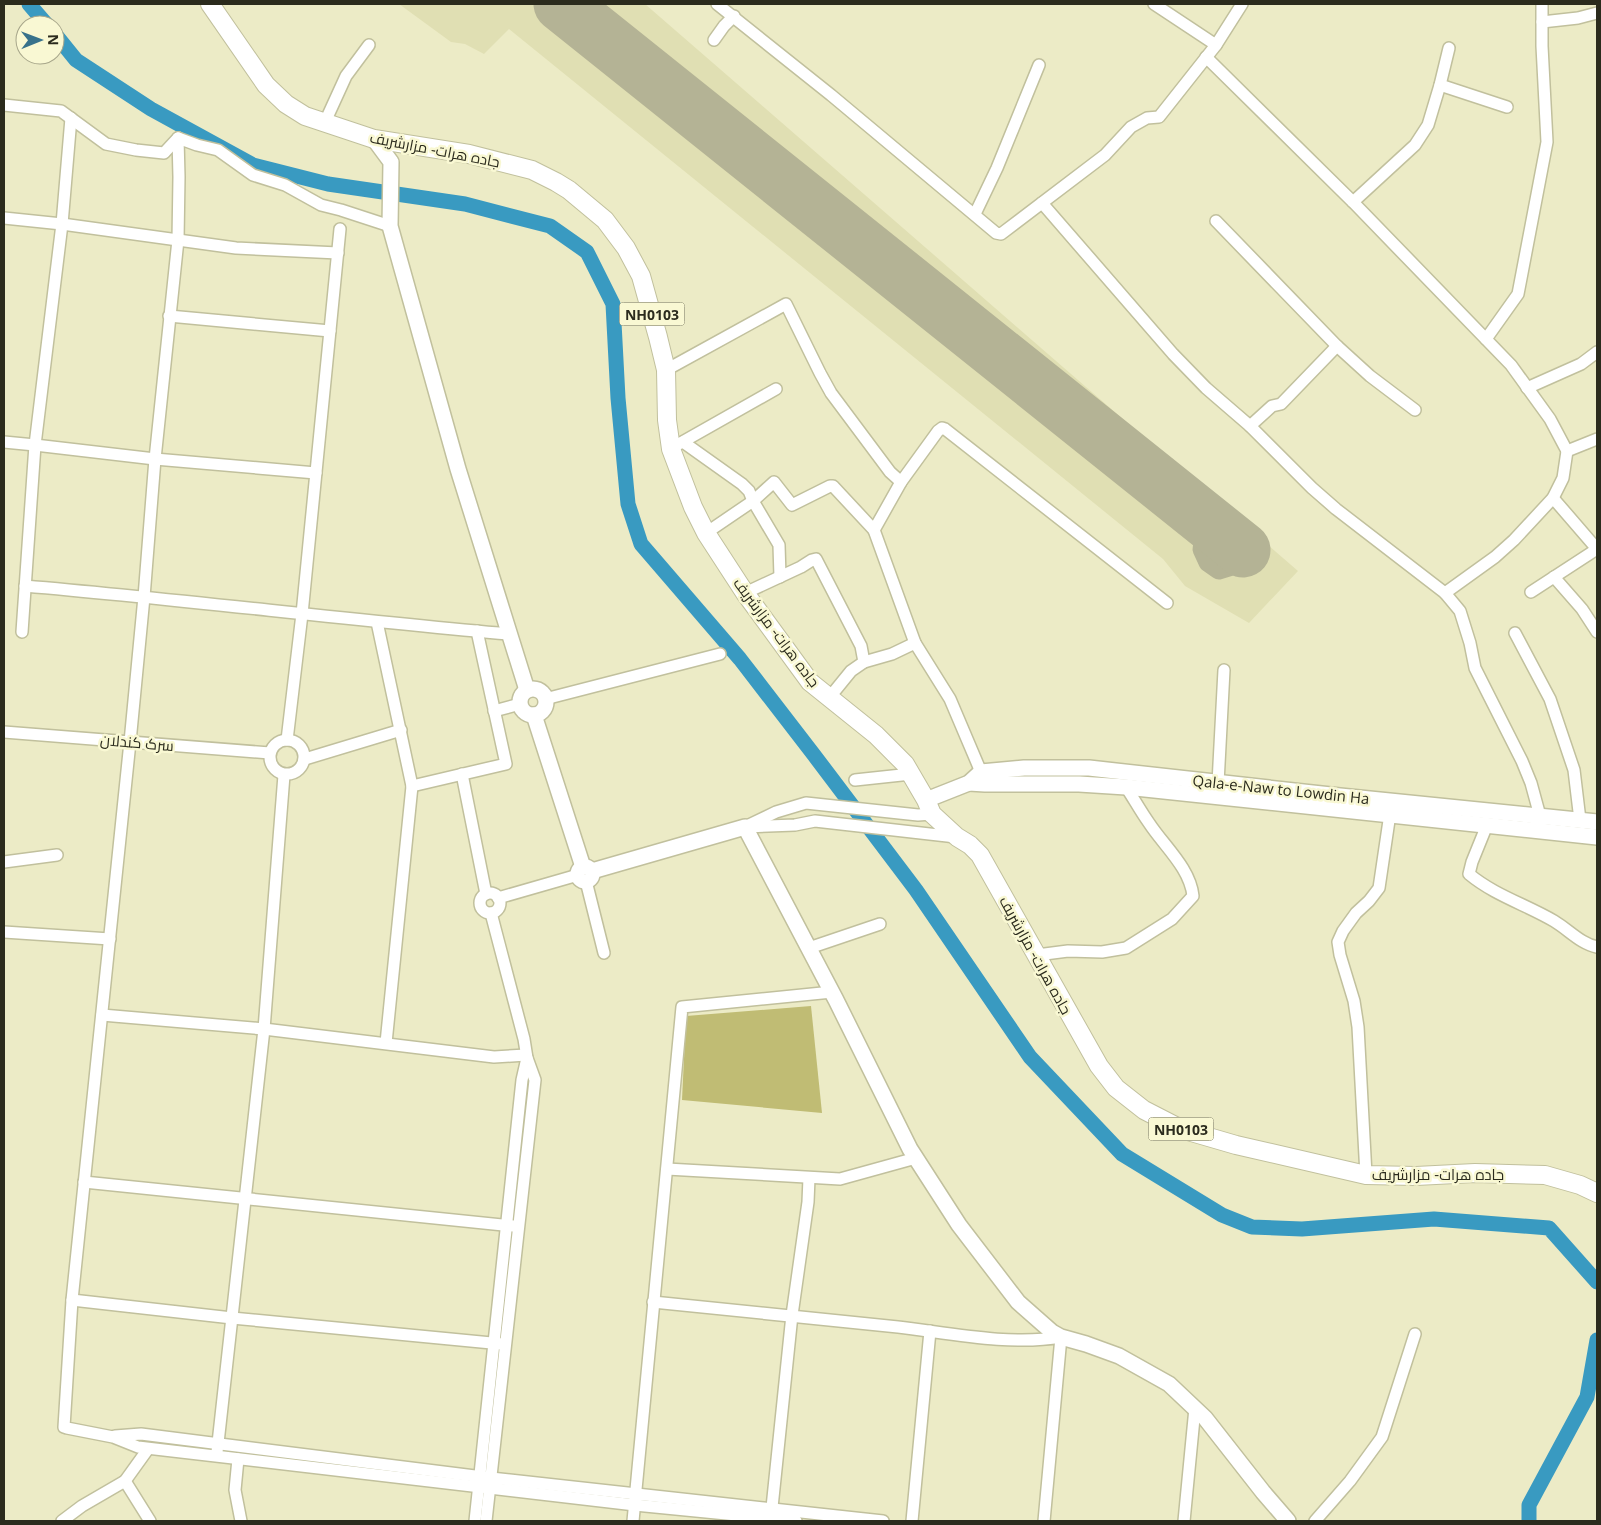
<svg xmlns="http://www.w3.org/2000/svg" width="1601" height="1525" font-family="'Open Sans',Cairo,sans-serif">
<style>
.built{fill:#e0dfb3}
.green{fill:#c0bc74}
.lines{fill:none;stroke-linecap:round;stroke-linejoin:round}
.river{stroke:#399ac1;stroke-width:15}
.taxiway{stroke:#b4b395;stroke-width:21}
.runway{stroke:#b4b395;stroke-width:55}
.minor-casing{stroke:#c1c09d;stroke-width:14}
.major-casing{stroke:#c1c09d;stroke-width:18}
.highway-casing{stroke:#c1c09d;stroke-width:20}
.minor{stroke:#fff;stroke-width:11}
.major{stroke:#fff;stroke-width:15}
.highway{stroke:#fff;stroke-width:18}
.labels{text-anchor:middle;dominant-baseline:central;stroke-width:5;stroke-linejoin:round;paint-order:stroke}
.shield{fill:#f9f8d3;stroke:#696854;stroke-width:1}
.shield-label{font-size:14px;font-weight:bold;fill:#2b2b1d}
.street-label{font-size:15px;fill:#2b2b1d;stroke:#f9f8d3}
</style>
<rect width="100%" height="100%" fill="#ecebc6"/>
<polygon class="built" points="399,4 645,4 1298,571 1249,623 1185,586 1163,559 509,29 484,54 465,44 451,42"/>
<polygon class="green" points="811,1006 822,1113 682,1100 686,1016"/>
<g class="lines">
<g class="river">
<polyline points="29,4 47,25"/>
<polyline points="55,34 76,60 151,109 253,165 328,184 465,204 550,226 587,252 613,304 618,398 628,504 641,544 740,659 814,755 916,890 1030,1057 1122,1154 1222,1215 1252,1227 1302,1229 1434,1219 1549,1228 1597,1282"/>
<polyline points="1529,1521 1529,1505 1587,1397 1597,1340"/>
</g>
<polyline class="taxiway" points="1214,527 1206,537 1203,549 1209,562 1219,569 1232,565 1243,550"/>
<polyline class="runway" points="561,4 1243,550"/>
<defs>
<g id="minor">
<polyline points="717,4 831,95 996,233 1001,234 1105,155 1131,127 1147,118 1159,117 1216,45 1242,4"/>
<polyline points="1154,4 1216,45"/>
<polyline points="1542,22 1578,18 1597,13"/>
<polyline points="714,40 724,26 734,16"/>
<polyline points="1206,57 1353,202 1511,365 1550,419 1567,451 1563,478 1553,498 1514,540 1495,557 1445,593"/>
<polyline points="1440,85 1507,107"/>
<polyline points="4,105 61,111 106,144 136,150 164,153 178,138"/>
<polyline points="325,122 346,76 369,45"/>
<polyline points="178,138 179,177 178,240 155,459 144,597 130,742 72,1300 64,1427 67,1428 113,1437 138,1447 635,1505 796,1521"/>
<polyline points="178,138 197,145 218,150 253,175 285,185 321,205 341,210 390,226"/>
<polyline points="1353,202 1415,145 1428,125 1440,85 1449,48"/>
<polyline points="1042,203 1173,354 1206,388 1250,426 1312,488 1336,509 1445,593 1460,611 1470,643 1475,668 1522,761 1531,783 1540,816 1539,822"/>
<polyline points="975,214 997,168 1039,65"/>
<polyline points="4,218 62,224 236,248 338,253"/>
<polyline points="1216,221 1337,346 1370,376 1415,410"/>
<polyline points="169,316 330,331"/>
<polyline points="1486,339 1518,294 1547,142 1542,46 1542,4"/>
<polyline points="666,370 786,304 820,373 831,393 890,472 901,482"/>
<polyline points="1527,388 1581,364 1597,352"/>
<polyline points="1250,426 1272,406 1281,404 1337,346"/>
<polyline points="4,442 35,445 155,459 316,473"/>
<polyline points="683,442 742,484 749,491 753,501 779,545 780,577"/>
<polyline points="677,445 776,389"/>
<polyline points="1567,451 1597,439"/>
<polyline points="1553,498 1597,549"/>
<polyline points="706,533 753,501 774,482 792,505 830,486 833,486 874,530"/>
<polyline points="1554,577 1582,609 1597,632"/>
<path d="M25 586C187 600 348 620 509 634"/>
<polyline points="1531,592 1597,549"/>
<polyline points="745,593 801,567 812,560 816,559 861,646 864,662"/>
<polyline points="377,622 412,786 506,764 477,631"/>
<polyline points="22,632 35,445 62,224 71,118"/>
<polyline points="1515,633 1550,699 1574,770 1580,820"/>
<polyline points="915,643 950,699 981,772"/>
<polyline points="829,698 851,671 864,662 892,654 915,643 874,530 901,482 938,431 942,428 945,429 1167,603"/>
<polyline points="545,699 720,654"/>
<polyline points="494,711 520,704"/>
<polyline points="4,732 270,753"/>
<circle cx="287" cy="757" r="17"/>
<polyline points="287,740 302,614 340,229"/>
<polyline points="305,759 401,730"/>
<polyline points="462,774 486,894"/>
<polyline points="855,780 911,774"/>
<polyline points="1218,783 1224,670"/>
<polyline points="749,825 776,812 806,803 918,815 932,814"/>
<path d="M1487 825 1472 862 1469 874C1494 895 1527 905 1554 921 1569 930 1581 944 1597 947"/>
<polyline points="745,827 795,825 815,821 956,837"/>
<polyline points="4,862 57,855"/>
<polyline points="586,881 604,953"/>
<circle cx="490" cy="903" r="10"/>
<polyline points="498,898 578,875"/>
<polyline points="4,932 110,939"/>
<polyline points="809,948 880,924"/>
<path d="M1037 955 1068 951 1102 952 1126 948 1172 919 1193 896C1190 868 1164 846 1149 823 1141 812 1134 799 1126 787"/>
<polyline points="102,1015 264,1029 494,1057 526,1055"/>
<polyline points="386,1043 412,786"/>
<polyline points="667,1169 840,1179 916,1158"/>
<polyline points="1366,1175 1358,1027 1354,1001 1340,955 1338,942 1343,931 1356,913 1369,901 1379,888 1391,807"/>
<polyline points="84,1182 513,1226"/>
<polyline points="72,1300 232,1318 502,1344"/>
<path d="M653 1302C735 1310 817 1318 898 1327 949 1333 1010 1346 1061 1337L1044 1521"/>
<polyline points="115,1436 141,1434 491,1478 883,1521"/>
<polyline points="217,1452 264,1029 284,775"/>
<polyline points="238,1459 235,1490 241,1521"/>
<polyline points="125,1481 150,1521"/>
<polyline points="771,1517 792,1315 808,1202 809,1178"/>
<polyline points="62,1521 82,1506 125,1481 148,1449"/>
<polyline points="475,1521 522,1080 527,1058"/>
<polyline points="486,1521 535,1080 527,1058 524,1039 491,913"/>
<polyline points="633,1521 682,1007 832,992"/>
<polyline points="912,1521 930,1331"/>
<polyline points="1184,1521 1195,1408"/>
<polyline points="1315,1521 1350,1481 1382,1437 1415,1334"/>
</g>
<g id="major">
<polyline points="374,139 391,162 390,226 458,469 527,690"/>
<circle cx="533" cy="702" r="13"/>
<polyline points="534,715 583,867"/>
<polyline points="969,783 985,784 1079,784 1126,787 1597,837"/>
<polyline points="926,800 969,783 981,772 1024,768 1089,768 1340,796 1597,822"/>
<circle cx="585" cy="874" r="7"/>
<polyline points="592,871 745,827 836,1000 910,1149 959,1225 1018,1302 1052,1332 1061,1337 1086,1344 1119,1356 1169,1384 1205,1418 1263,1492 1288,1521"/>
</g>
<polyline id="highway" points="210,4 266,85 286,104 305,116 374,139 469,154 532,170 556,182 569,190 605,220 626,248 641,276 658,337 666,370 667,420 671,449 693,507 706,533 745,593 810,682 876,735 905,764 926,800 932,814 957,837 970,845 980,855 1099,1066 1116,1088 1144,1110 1181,1129 1236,1145 1366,1175 1416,1176 1475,1173 1545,1175 1580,1185 1597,1193"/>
</defs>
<use href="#minor" class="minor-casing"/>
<use href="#major" class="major-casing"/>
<use href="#highway" class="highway-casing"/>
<use href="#minor" class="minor"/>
<use href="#major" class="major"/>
<use href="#highway" class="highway"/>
</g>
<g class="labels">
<g class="shield">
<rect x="619.5" y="302.5" width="65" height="23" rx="4"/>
<rect x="1148.5" y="1117.5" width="65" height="23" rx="4"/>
</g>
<g class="shield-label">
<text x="652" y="314">NH0103</text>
<text x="1181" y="1129">NH0103</text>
</g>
<g class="street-label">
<text transform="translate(435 149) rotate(11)">جاده هرات- مزارشریف</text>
<text transform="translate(777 632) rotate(53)">جاده هرات- مزارشریف</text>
<text transform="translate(137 742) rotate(5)">سرک کندلان</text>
<text transform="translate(1281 789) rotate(6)">Qala-e-Naw to Lowdin Ha</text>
<text transform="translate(1036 955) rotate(61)">جاده هرات- مزارشریف</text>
<text x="1438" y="1174">جاده هرات- مزارشریف</text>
</g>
</g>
<rect width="1601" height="1525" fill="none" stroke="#2b2b1d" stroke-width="10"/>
<g transform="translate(40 40) rotate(89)"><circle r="24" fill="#f9f8d3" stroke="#a7a68a"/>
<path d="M0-4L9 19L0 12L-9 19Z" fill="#38728b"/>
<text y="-8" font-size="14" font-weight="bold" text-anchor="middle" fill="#2b2b1d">N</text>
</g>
</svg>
